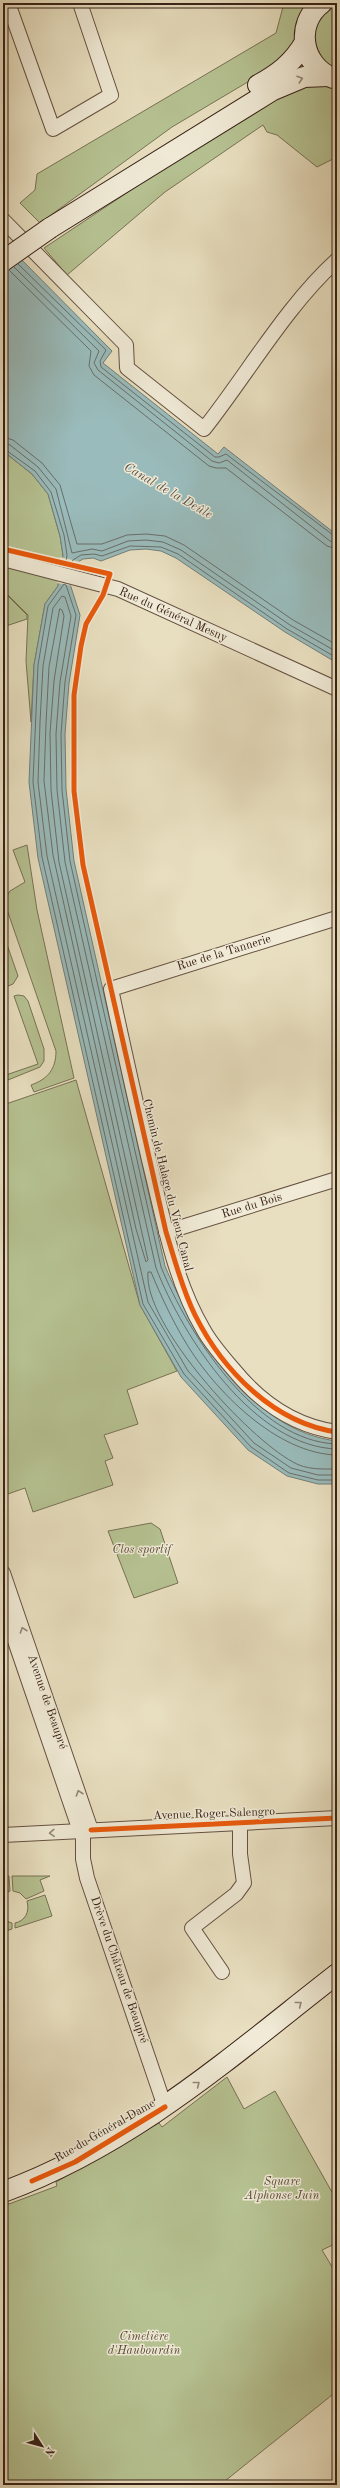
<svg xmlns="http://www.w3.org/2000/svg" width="340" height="2488" font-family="'Old Standard TT',serif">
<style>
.green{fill:#b6c292;stroke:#787254}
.water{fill:#9bb;stroke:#737e79}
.pier{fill:#e8dfc0}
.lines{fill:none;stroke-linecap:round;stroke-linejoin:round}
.shore{stroke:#696e69;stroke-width:1}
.street-casing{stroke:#655141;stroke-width:16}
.secondary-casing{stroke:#392217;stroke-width:22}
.street{stroke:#f0ead6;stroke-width:14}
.secondary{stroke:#f0ead6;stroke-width:20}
.secondary-bridge-casing{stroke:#392217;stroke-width:22;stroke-linecap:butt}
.secondary-bridge{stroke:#f0ead6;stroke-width:20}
.cycleway-casing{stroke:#f0ead6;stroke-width:8}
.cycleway{stroke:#e8590c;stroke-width:5}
.oneway{stroke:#948676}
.labels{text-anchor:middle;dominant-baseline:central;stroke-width:3;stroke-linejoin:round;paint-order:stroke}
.street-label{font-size:12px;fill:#392217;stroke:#f0ead6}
.park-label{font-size:12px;font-style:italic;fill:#584a36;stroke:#f0ead6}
.water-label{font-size:13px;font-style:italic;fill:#565048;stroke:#f0ead6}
</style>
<rect width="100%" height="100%" fill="#e8dfc0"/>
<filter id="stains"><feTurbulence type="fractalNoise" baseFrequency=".005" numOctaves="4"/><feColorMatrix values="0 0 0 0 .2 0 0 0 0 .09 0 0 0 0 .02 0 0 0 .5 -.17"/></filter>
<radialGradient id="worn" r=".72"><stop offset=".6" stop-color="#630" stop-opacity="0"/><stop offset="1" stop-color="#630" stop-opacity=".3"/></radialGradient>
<g class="green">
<polygon points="284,3 304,3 305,9 292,52 278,64 172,127 40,223 20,203 35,190 37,174 276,33"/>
<polygon points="337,4 337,71 318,56 313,31 327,9"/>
<polygon points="311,81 337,86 337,157 317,167 277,135 267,132 263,125 165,192 67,275 44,248 164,168 269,104 272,99"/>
<polygon points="3,451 32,474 48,494 60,536 63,555 58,586 45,604 34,665 31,722 26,661 28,615 3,590"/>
<polygon points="3,591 27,615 27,619 3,627"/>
<path d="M27 845 37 910 74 1078 34 1092 31 1085C48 1079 56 1069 56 1051L4 901 10 891 25 882 13 850Z"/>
<polygon points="3,933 18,976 13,984 3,988"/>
<polygon points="18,995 24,996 28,1001 44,1049 44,1061 40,1067 3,1082 3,1076 38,1064 14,996"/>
<polygon points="76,1080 140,1305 177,1371 127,1390 138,1424 104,1435 113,1458 105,1461 113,1485 33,1512 25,1488 5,1495 3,1487 3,1105"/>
<polygon points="151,1523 160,1529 178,1583 134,1598 108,1531"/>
<polygon points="9,1876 10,1891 3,1894 3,1877"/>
<polygon points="12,1876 50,1876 40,1880 44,1891 26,1899 20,1893 13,1891"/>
<path d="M45 1895 52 1916 15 1928V1923C25 1921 30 1912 27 1901Z"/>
<polygon points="3,1920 12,1923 12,1929 3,1932"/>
<polygon points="227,2077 244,2109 275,2091 337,2201 337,2243 322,2250 337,2275 337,2391 220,2485 3,2485 3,2203 7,2202 9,2204 57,2186 56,2182 159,2123 162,2127"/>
</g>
<path class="water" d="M3 241 112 351 103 363 218 454 224 447 337 535V663L285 632 176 558 161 551 146 549 130 550 101 561 93 558 83 559 76 563 70 584 80 615 69 683 65 734 66 789 74 861 165 1266C195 1337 252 1431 337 1441V1484H318L287 1476 248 1450 181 1377 140 1305 38 858 29 782 34 665 45 604 58 586 63 555 60 536 48 494 32 474 3 451Z"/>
<polygon class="pier" points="60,557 81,562 72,574 73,586 57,583"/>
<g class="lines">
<g class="shore">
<polyline points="18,264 106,350 100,361 101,367 215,457 219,457 226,454 337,538"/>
<polyline points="14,267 99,351 94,363 98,370 212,461 219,463 227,460 330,541 337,543"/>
<polyline points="9,270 91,351 89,366 94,375 209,466 216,468 226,468 327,546 337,549"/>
<polyline points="3,437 13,440 42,463 60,485 77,544 102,544 127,535 146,534 165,536 184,545 293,620 337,645"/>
<polyline points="3,443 10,445 38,467 56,489 72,553 92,549 102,551 128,541 146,540 163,542 181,550 290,625 337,652"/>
<polyline points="3,448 35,471 51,492 64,535 67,555 65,567"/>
<polyline points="69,568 73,560 81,555 94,554 102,556 130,546 161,547 178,554 287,629 337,658"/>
<polygon points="60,609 62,610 64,616 54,681 50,733 51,790 59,862 148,1260 146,1262 136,1229 53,855 44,781 46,723 49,667"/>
<path d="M337 1444C256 1442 188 1333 161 1267L70 861 62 790 61 734 65 682 76 615 66 585 64 584 48 606 38 665 33 782 42 857 143 1304 184 1374 251 1447 289 1473 318 1480H337"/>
<path d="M337 1449C254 1447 183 1337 156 1268L65 862 57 790 56 734 60 682 71 616 65 597 62 596 53 608 43 666 40 722 38 782 47 856 148 1302 188 1371 254 1443 291 1468 318 1475H337"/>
<path d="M337 1455C277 1454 215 1391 186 1343 172 1320 161 1296 151 1272H148C143 1324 248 1438 293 1462 306 1470 322 1469 337 1469"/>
</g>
<defs>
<g id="street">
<polyline points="8,3 53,129 111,95 80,3"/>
<path d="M3 220 126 345 127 368 204 429C246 376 287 305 337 260"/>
<polyline points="3,559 118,589 337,689"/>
<path d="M337 918 111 989C123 1046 136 1103 149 1160 163 1216 173 1278 203 1329 211 1344 223 1357 234 1370 261 1403 294 1426 337 1432"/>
<polyline points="166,1232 337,1179"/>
<polyline points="3,1573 91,1830"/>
<polyline points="3,1606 80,1831"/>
<polyline points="83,1831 83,1859 87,1878 165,2107"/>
<polyline points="3,1835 337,1818"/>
<polyline points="222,1972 192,1928 236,1894 244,1883 240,1854 240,1824"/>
</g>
<g id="secondary">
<path d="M322 3C294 24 302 66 333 78"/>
<path d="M258 85C278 74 293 63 305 42"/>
<polyline points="50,228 273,90 304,77 328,76"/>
<path d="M3 2192C133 2144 229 2058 337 1974"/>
</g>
</defs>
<use href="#street" class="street-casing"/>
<use href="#secondary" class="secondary-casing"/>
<use href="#street" class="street"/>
<use href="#secondary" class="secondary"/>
<defs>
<polyline id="secondary-bridge" points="3,261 50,228"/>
</defs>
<use href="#secondary-bridge" class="secondary-bridge-casing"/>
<use href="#secondary-bridge" class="secondary-bridge"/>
<defs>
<g id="cycleway">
<path d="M3 549 110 574 103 595 86 624 81 646 74 695V791L83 865 166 1232C175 1260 182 1289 195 1315 223 1371 274 1423 337 1432"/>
<polyline points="91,1830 337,1818"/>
<polyline points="32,2181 75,2162 165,2107"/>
</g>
</defs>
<use href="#cycleway" class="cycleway-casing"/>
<use href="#cycleway" class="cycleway"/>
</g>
<defs><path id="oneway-chevron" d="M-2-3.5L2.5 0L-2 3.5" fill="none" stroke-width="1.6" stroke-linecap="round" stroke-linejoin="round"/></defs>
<g class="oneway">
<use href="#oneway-chevron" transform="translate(300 79) rotate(-18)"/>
<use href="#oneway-chevron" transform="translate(23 1630) rotate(-109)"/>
<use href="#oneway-chevron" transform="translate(79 1793) rotate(-109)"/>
<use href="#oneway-chevron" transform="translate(52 1833) rotate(177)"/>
<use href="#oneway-chevron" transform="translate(299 2004) rotate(-38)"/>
<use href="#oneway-chevron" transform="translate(197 2084) rotate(-38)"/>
</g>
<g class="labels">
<g class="street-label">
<text transform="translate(173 615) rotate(24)">Rue du Général Mesny</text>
<text transform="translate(224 953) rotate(-17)">Rue de la Tannerie</text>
<text transform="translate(167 1185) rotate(76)">Chemin de Halage du Vieux Canal</text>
<text transform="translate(252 1206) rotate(-17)">Rue du Bois</text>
<text transform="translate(47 1702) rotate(71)">Avenue de Beaupré</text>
<text transform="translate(214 1814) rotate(-2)">Avenue Roger Salengro</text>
<text transform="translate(119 1970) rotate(71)">Drève du Château de Beaupré</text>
<text transform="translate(105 2131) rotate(-30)">Rue du Général Dame</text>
</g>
<g class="park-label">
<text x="142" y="1550">Clos sportif</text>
<text x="282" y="2182">Square<tspan x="282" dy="14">Alphonse Juin</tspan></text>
<text x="144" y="2337">Cimetière<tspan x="144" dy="14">d'Haubourdin</tspan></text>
</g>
<g class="water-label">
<text transform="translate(168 491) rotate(30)">Canal de la Deûle</text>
</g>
</g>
<rect width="340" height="2488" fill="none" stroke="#e8dfc0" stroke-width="16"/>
<rect x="4" y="4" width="332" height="2480" fill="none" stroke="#392217" stroke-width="2"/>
<rect x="8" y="8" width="324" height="2472" fill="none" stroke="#392217"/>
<g transform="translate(42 2446) rotate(126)" stroke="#f0ead6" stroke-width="3" paint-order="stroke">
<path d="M0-3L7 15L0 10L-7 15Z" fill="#392217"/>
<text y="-6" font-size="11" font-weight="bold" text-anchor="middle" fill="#392217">N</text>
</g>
<rect width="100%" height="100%" filter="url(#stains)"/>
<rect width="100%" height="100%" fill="url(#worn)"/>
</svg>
